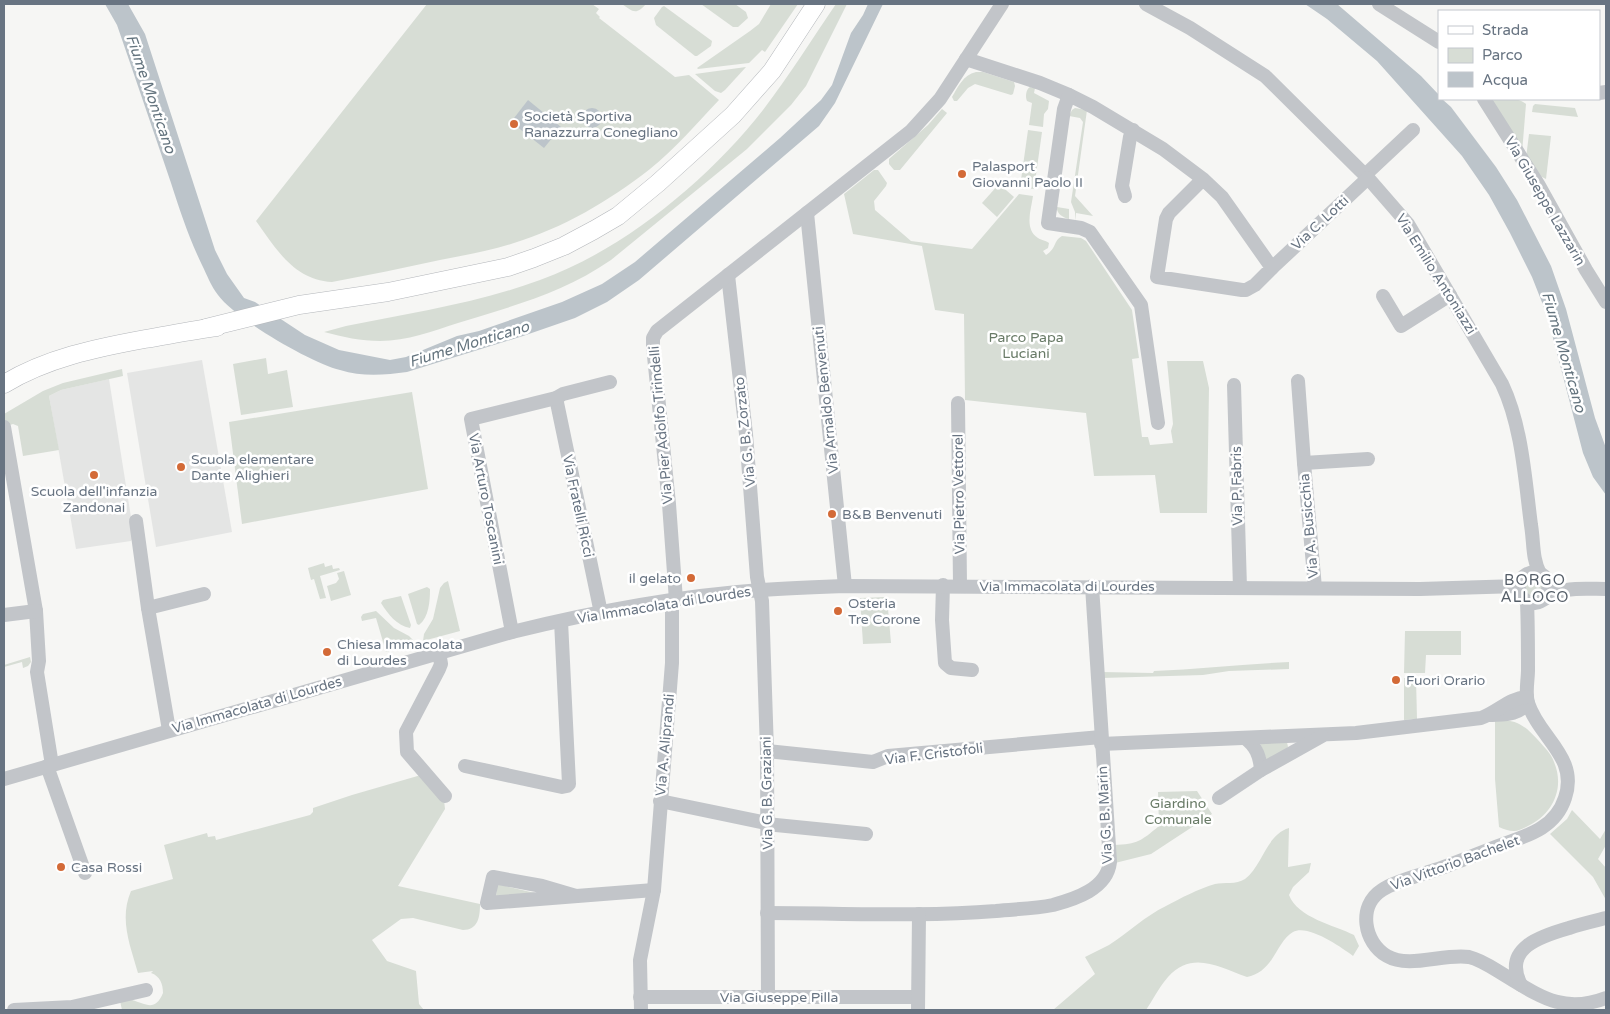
<svg xmlns="http://www.w3.org/2000/svg" width="1610" height="1014" font-family="'Varela Round',sans-serif">
<style>
.built{fill:#e4e5e4}
.green{fill:#d7ddd5}
.water{fill:#bcc4ca}
.lines{fill:none;stroke-linecap:round;stroke-linejoin:round}
.major-casing{stroke:#b4b7bb;stroke-width:19}
.minor{stroke:#c2c5c9;stroke-width:14}
.major{stroke:#fff;stroke-width:18}
.poi-dot{fill:#d36a37;stroke:#fff;stroke-width:2}
.labels{text-anchor:middle;dominant-baseline:central;stroke-width:5;stroke-linejoin:round;paint-order:stroke}
.poi-label{font-size:14px;fill:#687482;stroke:#fff;text-anchor:start}
.street-label{font-size:14px;fill:#687482;stroke:#fff}
.park-label{font-size:14px;fill:#687a66;stroke:#fff}
.water-label{font-size:15px;font-style:italic;fill:#64747e;stroke:#fff}
.neighbourhood-label{font-size:15px;letter-spacing:1px;fill:#555e68;stroke:#fff}
</style>
<rect width="100%" height="100%" fill="#f6f6f4"/>
<g class="built">
<polygon points="202,360 232,532 156,547 127,373"/>
<polygon points="109,379 134,536 131,541 76,549 49,396 61,390"/>
</g>
<g class="green">
<path d="M427 4H592L599 9 596 13 600 17 599 18 675 77 689 75 719 100C697 123 675 149 650 169 609 201 563 228 514 243 490 251 465 255 440 260 404 268 368 275 332 282 294 280 276 249 256 221Z"/>
<path d="M622 4H646C636 16 632 11 622 4Z"/>
<polygon points="701,4 735,4 746,12 748,18 738,27 733,27"/>
<polygon points="771,4 798,4 765,52 762,50 749,63 698,69 697,68 750,31 759,24"/>
<path d="M836 4H847L806 86 791 105 747 149 611 260C563 293 513 306 458 323 433 331 407 341 380 341 361 341 343 337 324 332L346 326C411 313 478 303 540 280 624 250 709 179 763 110 789 76 812 39 836 4Z"/>
<polygon points="664,6 712,41 711,46 697,56 695,56 656,25 654,18 662,7"/>
<polygon points="746,67 725,90 721,93 715,91 695,74"/>
<path d="M976 72H983L1014 82 1015 86 1013 94 1011 95 975 84 968 88 957 101H954L952 97C958 87 963 75 976 72Z"/>
<path d="M1030 87 1035 88 1034 93 1049 101 1048 109 1044 114 1043 127 1029 125 1032 103 1027 101C1025 97 1026 89 1030 87Z"/>
<path d="M1488 99C1501 99 1517 96 1526 104L1522 153Z"/>
<polygon points="1535,104 1575,108 1578,117 1532,112 1533,106"/>
<polygon points="1075,108 1087,110 1075,196 1093,216 1076,213 1075,221 1075,212 1071,202 1083,122 1080,118 1069,116 1072,110"/>
<polygon points="942,109 947,113 900,170 894,170 889,164 889,159 928,125"/>
<polygon points="1028,130 1042,132 1034,189 1020,187"/>
<polygon points="1529,134 1551,136 1546,179 1538,175 1526,158"/>
<path d="M874 170H878L887 183 886 186 874 201 875 210 911 241 972 249 1019 194 1033 196C1031 210 1024 229 1038 238 1041 240 1045 240 1049 243L1048 248 1043 251 1046 255C1057 248 1053 241 1062 236L1081 238 1086 241 1132 310 1139 358 1132 359 1142 437H1148L1150 445 1173 443 1171 431 1173 424 1167 361H1203L1209 388 1207 513H1160L1155 475 1094 476 1086 413 965 400 964 314 935 310 922 246 853 234 844 194Z"/>
<polygon points="999,184 1014,197 997,217 982,203"/>
<path d="M1057 207 1069 209V219C1063 218 1056 213 1057 207Z"/>
<polygon points="266,358 268,374 287,370 293,407 241,415 233,364"/>
<polygon points="122,369 123,376 61,390 49,396 59,450 23,456 18,426 13,424 4,427 4,414 43,391 63,383"/>
<polygon points="412,392 428,489 242,524 229,422"/>
<polygon points="324,563 325,567 332,565 333,569 339,568 340,570 320,576 326,598 320,599 314,579 311,580 308,568"/>
<polygon points="344,571 351,595 331,601 327,586 336,583 339,579 337,573"/>
<polygon points="1541,578 1544,594 1527,597 1524,583 1526,579"/>
<polygon points="448,581 460,631 423,641 424,634 433,619 440,588 444,583"/>
<path d="M427 587 430 589C430 601 429 617 419 625L417 624 408 594Z"/>
<path d="M401 596 411 625 410 628C397 626 388 614 381 603L383 600Z"/>
<polygon points="887,597 891,643 863,644 860,598"/>
<polygon points="376,611 394,628 409,636 416,643 386,652 376,618 362,621 361,617 363,614"/>
<polygon points="1405,631 1461,631 1461,655 1426,655 1425,673 1404,673"/>
<polygon points="30,657 31,662 28,666 23,668 22,662 4,667 4,665"/>
<path d="M1289 662V669L1229 671 1203 675 1102 678V672L1153 673 1154 671C1199 669 1244 664 1289 662Z"/>
<polygon points="1404,678 1416,678 1417,719 1404,720"/>
<path d="M1495 720C1517 719 1524 725 1538 740 1544 747 1551 753 1554 762 1565 788 1553 814 1528 826 1524 828 1518 831 1514 831 1509 831 1503 829 1499 827L1495 779Z"/>
<polygon points="1287,742 1288,747 1286,749 1267,761 1260,743"/>
<path d="M421 775 444 800 445 809 398 886 480 904C480 917 478 930 463 930L413 918 401 919 372 940 387 961 416 971 419 1004 424 1010H122L120 1001C124 1001 129 999 132 1000 146 1004 155 1012 163 993 163 984 160 976 151 973L153 971 138 973C130 945 119 919 131 891L173 879 164 845 207 833 208 837 215 836 216 840 310 815 313 812V808L352 795Z"/>
<path d="M1197 791 1212 814 1151 854 1115 863 1114 845C1138 844 1141 841 1159 826L1158 792Z"/>
<polygon points="1572,810 1600,839 1606,829 1606,845 1598,859 1606,868 1606,900 1593,877 1550,834 1567,819"/>
<path d="M1289 828 1288 867 1311 863 1309 872 1293 887 1289 895C1298 918 1334 925 1354 935L1359 946 1353 956C1341 947 1308 924 1293 932 1284 937 1278 950 1272 959 1266 968 1258 975 1247 977 1219 967 1192 950 1168 977 1159 987 1153 1000 1146 1010H1053L1095 974 1085 957C1093 953 1101 949 1109 945 1128 933 1145 916 1166 906 1181 898 1198 889 1215 884 1224 882 1236 885 1245 879 1263 865 1266 835 1289 828Z"/>
<polygon points="498,885 501,885 535,893 496,896 497,886"/>
</g>
<g class="water">
<path d="M105 4H128L145 34 215 250 227 274 244 298 255 302 305 335 339 350 390 360 406 357 457 336 479 331 562 302 602 284 635 262 780 138 821 100 832 85 851 33 863 15 868 4H883L835 103 819 126 639 280 607 302 575 318 523 336 407 372C385 375 362 377 340 370 311 363 234 318 218 295 211 286 207 275 202 265 189 238 180 211 171 183 153 130 135 77 117 25Z"/>
<polygon points="1305,4 1337,4 1421,76 1439,95 1439,99 1442,99 1451,107 1496,167 1517,200 1551,266 1566,309 1595,418 1606,448 1606,495 1593,477 1583,453 1547,315 1532,277 1510,233 1489,195 1462,156 1377,61 1327,19"/>
<polygon points="528,100 561,127 544,148 511,122"/>
<circle cx="592" cy="118" r="10"/>
</g>
<g class="lines">
<defs>
<g id="major">
<polyline points="206,328 299,305 388,292 508,267 534,258 564,246 594,230 618,216 658,183 733,115 772,71 816,4"/>
<path d="M4 384C47 358 96 348 145 339 169 335 193 330 217 327"/>
</g>
</defs>
<use href="#major" class="major-casing"/>
<g class="minor">
<path d="M1146 4 1190 28 1265 76 1368 178 1408 224 1502 384C1522 426 1525 479 1531 525 1534 543 1532 558 1540 574"/>
<polyline points="1379,4 1439,42"/>
<polyline points="966,59 1040,83 1069,95 1093,107 1163,149 1203,179 1222,197 1272,268 1255,285 1246,290 1242,290 1157,277 1166,219 1169,213 1203,179"/>
<polyline points="1599,93 1606,92"/>
<polyline points="1069,95 1064,109 1048,223 1081,228 1090,232 1141,305 1158,423"/>
<polyline points="1484,99 1538,184 1586,270 1606,302"/>
<polyline points="1365,175 1413,130"/>
<polyline points="1125,196 1122,186 1130,137 1133,130"/>
<polyline points="807,213 845,586"/>
<polyline points="1272,268 1368,178"/>
<polyline points="728,275 746,434 757,577 762,601 767,751 768,997"/>
<polyline points="1383,296 1401,326 1450,295"/>
<polyline points="1298,381 1304,463 1315,588"/>
<polyline points="1234,385 1240,588"/>
<polyline points="556,398 601,613"/>
<polyline points="958,403 960,585"/>
<polyline points="4,427 36,611 39,661 37,672 52,765"/>
<polyline points="1304,463 1368,459"/>
<polyline points="136,521 148,608 169,730"/>
<polyline points="943,585 942,620 945,663 951,668 972,670"/>
<path d="M1545 598C1560 571 1522 563 1519 586 1518 591 1520 596 1525 600 1536 609 1546 596 1556 593 1571 587 1590 589 1606 589"/>
<polyline points="676,600 669,504 653,346 653,338 657,331 911,131 940,99 1002,4"/>
<path d="M1527 602C1528 624 1528 647 1528 670 1528 680 1525 693 1528 703 1539 738 1579 757 1565 798 1555 829 1526 836 1498 846 1477 854 1456 863 1435 870 1418 876 1397 880 1382 890 1357 906 1364 943 1387 956 1409 969 1444 953 1469 957 1482 960 1494 969 1506 976 1541 997 1564 1014 1606 998"/>
<polyline points="148,608 204,594"/>
<polyline points="4,615 36,611"/>
<polyline points="512,632 471,419 556,398 563,394 610,382"/>
<polyline points="439,652 441,664 439,669 406,732 407,752 445,796"/>
<path d="M1489 715C1506 714 1516 716 1528 703"/>
<path d="M1245 738C1256 746 1260 756 1261 770"/>
<path d="M1101 744 1356 733 1481 718C1498 712 1509 698 1527 697"/>
<polyline points="767,751 873,762 888,756 1101,737"/>
<polyline points="47,766 85,873"/>
<polyline points="465,766 562,787 567,786 569,784 561,621"/>
<path d="M4 779 512 632C593 612 677 596 761 590 789 588 817 587 845 586L1420 589 1519 586"/>
<polyline points="1219,798 1261,770 1322,736"/>
<polyline points="660,801 776,825 866,834"/>
<polyline points="576,896 542,886 493,877 487,903 654,890"/>
<path d="M767 913C843 913 920 917 996 911 1014 909 1034 909 1053 905 1075 899 1107 889 1110 862L1092 586"/>
<path d="M1521 985C1502 948 1541 936 1569 928 1581 924 1594 921 1606 918"/>
<polyline points="640,997 918,997"/>
<polyline points="14,1010 72,1007 146,990"/>
<polyline points="641,1010 640,960 654,890 672,663 672,601"/>
<polyline points="918,1010 919,914"/>
</g>
<use href="#major" class="major"/>
</g>
<g class="poi-dot">
<circle cx="514" cy="124" r="5"/>
<circle cx="962" cy="174" r="5"/>
<circle cx="181" cy="467" r="5"/>
<circle cx="94" cy="475" r="5"/>
<circle cx="832" cy="514" r="5"/>
<circle cx="691" cy="578" r="5"/>
<circle cx="838" cy="611" r="5"/>
<circle cx="327" cy="652" r="5"/>
<circle cx="1396" cy="680" r="5"/>
<circle cx="61" cy="867" r="5"/>
</g>
<g class="labels">
<g class="poi-label">
<text x="524" y="116">Società Sportiva<tspan x="524" dy="16">Ranazzurra Conegliano</tspan></text>
<text x="972" y="166">Palasport<tspan x="972" dy="16">Giovanni Paolo II</tspan></text>
<text x="191" y="459">Scuola elementare<tspan x="191" dy="16">Dante Alighieri</tspan></text>
<text x="94" y="491" text-anchor="middle">Scuola dell'infanzia<tspan x="94" dy="16">Zandonai</tspan></text>
<text x="842" y="514">B&amp;B Benvenuti</text>
<text x="681" y="578" text-anchor="end">il gelato</text>
<text x="848" y="603">Osteria<tspan x="848" dy="16">Tre Corone</tspan></text>
<text x="337" y="644">Chiesa Immacolata<tspan x="337" dy="16">di Lourdes</tspan></text>
<text x="1406" y="680">Fuori Orario</text>
<text x="71" y="867">Casa Rossi</text>
</g>
<g class="street-label">
<text transform="translate(1545 201) rotate(60)">Via Giuseppe Lazzarin</text>
<text transform="translate(1320 223) rotate(-43)">Via C. Lotti</text>
<text transform="translate(1436 274) rotate(58)">Via Emilio Antoniazzi</text>
<text transform="translate(826 400) rotate(-96)">Via Arnaldo Benvenuti</text>
<text transform="translate(661 425) rotate(-95)">Via Pier Adolfo Tirindelli</text>
<text transform="translate(745 432) rotate(-96)">Via G. B. Zorzato</text>
<text transform="translate(1237 486) rotate(-91)">Via P. Fabris</text>
<text transform="translate(959 494) rotate(-91)">Via Pietro Vettorel</text>
<text transform="translate(486 499) rotate(79)">Via Arturo Toscanini</text>
<text transform="translate(578 506) rotate(78)">Via Fratelli Ricci</text>
<text transform="translate(1309 526) rotate(-95)">Via A. Busicchia</text>
<text x="1067" y="586">Via Immacolata di Lourdes</text>
<text transform="translate(664 605) rotate(-9)">Via Immacolata di Lourdes</text>
<text transform="translate(257 705) rotate(-16)">Via Immacolata di Lourdes</text>
<text transform="translate(665 745) rotate(-85)">Via A. Aliprandi</text>
<text transform="translate(934 754) rotate(-7)">Via F. Cristofoli</text>
<text transform="translate(767 793) rotate(-91)">Via G. B. Graziani</text>
<text transform="translate(1105 815) rotate(-93)">Via G. B. Marin</text>
<text transform="translate(1455 863) rotate(-20)">Via Vittorio Bachelet</text>
<text x="779" y="997">Via Giuseppe Pilla</text>
</g>
<g class="park-label">
<text x="1026" y="337">Parco Papa<tspan x="1026" dy="16">Luciani</tspan></text>
<text x="1178" y="803">Giardino<tspan x="1178" dy="16">Comunale</tspan></text>
</g>
<g class="water-label">
<text transform="translate(151 94) rotate(71)">Fiume Monticano</text>
<text transform="translate(469 344) rotate(-17)">Fiume Monticano</text>
<text transform="translate(1564 352) rotate(74)">Fiume Monticano</text>
</g>
<g class="neighbourhood-label">
<text x="1535" y="580">BORGO<tspan x="1535" dy="17">ALLOCO</tspan></text>
</g>
</g>
<rect width="1610" height="1014" fill="none" stroke="#687482" stroke-width="10"/>
<rect x="1438" y="10" width="162" height="90" fill="#ffffff" stroke="#c3c7cd"/>
<rect x="1448" y="26" width="25" height="8" fill="#ffffff" stroke="#c3c7cd"/>
<text x="1482" y="35" font-size="15" fill="#687482">Strada</text>
<rect x="1448" y="48" width="25" height="15" fill="#d7ddd5" stroke="#c3c7cd"/>
<text x="1482" y="60" font-size="15" fill="#687482">Parco</text>
<rect x="1448" y="72" width="25" height="15" fill="#bcc4ca" stroke="#c3c7cd"/>
<text x="1482" y="85" font-size="15" fill="#687482">Acqua</text>
</svg>
